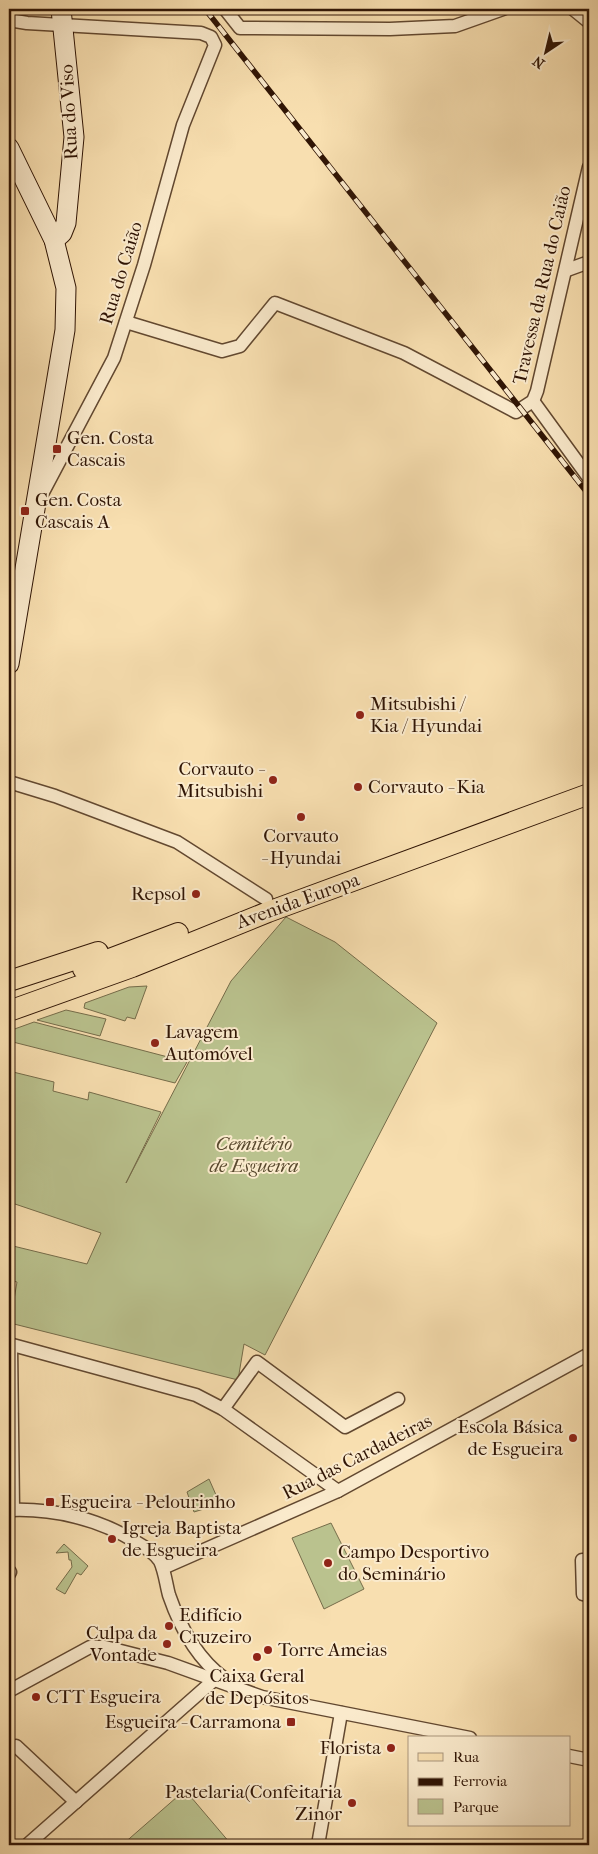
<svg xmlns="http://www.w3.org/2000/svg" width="598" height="1854" font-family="'IM FELL French Canon',serif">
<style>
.green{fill:#bac28e;stroke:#756c4a}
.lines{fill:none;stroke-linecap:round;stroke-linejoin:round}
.minor-casing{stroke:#624830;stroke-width:15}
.secondary-casing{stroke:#301505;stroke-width:21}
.primary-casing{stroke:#301505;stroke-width:22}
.minor{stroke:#faeacc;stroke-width:12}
.secondary{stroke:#faeacc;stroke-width:19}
.primary{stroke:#f8dfb0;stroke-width:20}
.rail-casing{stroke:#301505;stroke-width:5.5}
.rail{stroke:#faeacc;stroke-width:4;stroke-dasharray:11;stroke-linecap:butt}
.poi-dot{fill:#8f2418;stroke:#faeacc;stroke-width:2}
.labels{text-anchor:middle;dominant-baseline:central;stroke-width:4;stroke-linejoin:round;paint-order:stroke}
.street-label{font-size:19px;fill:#301505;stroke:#faeacc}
.poi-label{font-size:19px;fill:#301505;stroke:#faeacc;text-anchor:start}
.park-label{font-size:19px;font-style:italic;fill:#59492e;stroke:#faeacc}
</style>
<rect width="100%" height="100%" fill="#f8dfb0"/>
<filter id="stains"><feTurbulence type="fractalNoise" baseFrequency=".004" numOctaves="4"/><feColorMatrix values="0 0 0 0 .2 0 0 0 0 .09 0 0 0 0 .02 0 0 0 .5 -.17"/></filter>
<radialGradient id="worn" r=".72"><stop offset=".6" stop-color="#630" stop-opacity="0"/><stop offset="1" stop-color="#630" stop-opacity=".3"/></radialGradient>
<g class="green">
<polygon points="286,917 335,942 437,1023 265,1355 244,1344 238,1380 10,1323 17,1282 9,1280 9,1245 87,1264 101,1233 9,1202 9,1071 54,1082 53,1091 88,1100 89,1092 161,1112 126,1183 231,981"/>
<polygon points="147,986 135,1019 127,1017 125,1021 84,1008 85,1003 129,987"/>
<polygon points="66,1010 106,1019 100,1036 37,1020"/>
<polygon points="34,1022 187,1062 175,1083 9,1041 9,1031"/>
<polygon points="209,1479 220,1504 194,1512 187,1492"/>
<polygon points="331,1523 364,1589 324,1609 292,1538"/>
<polygon points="64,1544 88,1566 81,1575 77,1573 65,1594 56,1589 72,1567 71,1560 69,1560 68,1552 56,1553"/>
<polygon points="185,1790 230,1843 228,1845 122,1845"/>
</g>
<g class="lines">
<defs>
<g id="minor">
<polyline points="225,9 240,28 390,29 455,26 503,9"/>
<polyline points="573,9 589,22"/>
<polyline points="9,20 27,23 201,33 211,37 215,45 183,125 144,265 114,358 42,494"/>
<polyline points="567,270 589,262"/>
<polyline points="126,322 222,351 240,346 275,303 404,353 516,412 533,401 537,391 589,167"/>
<polyline points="533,401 589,478"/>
<polyline points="9,782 55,796 177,842 266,899"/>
<polyline points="9,1344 196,1395 223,1409 338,1491"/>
<polyline points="11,1345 13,1510"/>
<polyline points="223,1409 257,1362 345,1427 398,1399"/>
<path d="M9 1510C53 1508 99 1519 136 1542 145 1547 155 1553 160 1561 165 1572 166 1584 169 1595 180 1627 197 1659 225 1679"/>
<polyline points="589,1560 582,1560 583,1594 589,1595"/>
<polyline points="163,1568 338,1491 589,1354"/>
<polyline points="9,1574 10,1572"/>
<polyline points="9,1691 90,1647 105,1647 168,1663 262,1697 470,1738"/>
<polyline points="9,1749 16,1746 76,1802"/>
<polyline points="569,1756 589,1760"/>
<polyline points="27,1845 214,1680"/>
<polyline points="318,1845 341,1713"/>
</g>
<g id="secondary">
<polyline points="9,148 54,240 66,288 65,330 9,664"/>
<polyline points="54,240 62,233 66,223 74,137 61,9"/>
</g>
<g id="primary">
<polyline points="83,969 178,933"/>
<polyline points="9,981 98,952"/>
<polyline points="9,1011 132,967 268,912 589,794"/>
</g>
</defs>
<use href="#minor" class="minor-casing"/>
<use href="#secondary" class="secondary-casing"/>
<use href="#primary" class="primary-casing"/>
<use href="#minor" class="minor"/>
<use href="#secondary" class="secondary"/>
<use href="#primary" class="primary"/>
<defs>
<polyline id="rail" points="205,9 589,495"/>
</defs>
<use href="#rail" class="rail-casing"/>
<use href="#rail" class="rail"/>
</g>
<g class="poi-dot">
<rect x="52" y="444" width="10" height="10" rx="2.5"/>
<rect x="20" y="506" width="10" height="10" rx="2.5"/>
<circle cx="360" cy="715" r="5"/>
<circle cx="273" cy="780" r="5"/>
<circle cx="358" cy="787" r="5"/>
<circle cx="301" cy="817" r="5"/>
<circle cx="196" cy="894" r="5"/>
<circle cx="155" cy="1043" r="5"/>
<circle cx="573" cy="1438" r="5"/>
<rect x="45" y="1497" width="10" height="10" rx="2.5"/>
<circle cx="112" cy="1539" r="5"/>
<circle cx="328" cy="1563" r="5"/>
<circle cx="169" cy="1626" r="5"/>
<circle cx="167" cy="1644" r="5"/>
<circle cx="268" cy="1650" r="5"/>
<circle cx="257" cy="1657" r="5"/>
<circle cx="36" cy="1697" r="5"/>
<rect x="286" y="1717" width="10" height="10" rx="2.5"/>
<circle cx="391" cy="1748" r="5"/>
<circle cx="352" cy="1803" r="5"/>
</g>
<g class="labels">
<g class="street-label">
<text transform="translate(69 112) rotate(-93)">Rua do Viso</text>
<text transform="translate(121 273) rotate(-73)">Rua do Caião</text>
<text transform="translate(542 285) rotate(-77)">Travessa da Rua do Caião</text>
<text transform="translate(298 901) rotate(-20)">Avenida Europa</text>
<text transform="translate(357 1457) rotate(-27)">Rua das Cardadeiras</text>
</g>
<g class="poi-label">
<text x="67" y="438">Gen. Costa<tspan x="67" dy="22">Cascais</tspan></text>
<text x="35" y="500">Gen. Costa<tspan x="35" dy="22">Cascais A</tspan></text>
<text x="370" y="704">Mitsubishi /<tspan x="370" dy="22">Kia / Hyundai</tspan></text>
<text x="263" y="769" text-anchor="end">Corvauto -<tspan x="263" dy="22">Mitsubishi</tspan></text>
<text x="368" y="787">Corvauto - Kia</text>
<text x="301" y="836" text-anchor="middle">Corvauto<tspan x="301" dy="22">- Hyundai</tspan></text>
<text x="186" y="894" text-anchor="end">Repsol</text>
<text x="165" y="1032">Lavagem<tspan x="165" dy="22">Automóvel</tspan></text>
<text x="563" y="1427" text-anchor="end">Escola Básica<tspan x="563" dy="22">de Esgueira</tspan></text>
<text x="60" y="1502">Esgueira - Pelourinho</text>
<text x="122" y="1528">Igreja Baptista<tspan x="122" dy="22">de Esgueira</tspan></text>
<text x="338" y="1552">Campo Desportivo<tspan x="338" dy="22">do Seminário</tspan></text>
<text x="179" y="1615">Edifício<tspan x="179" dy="22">Cruzeiro</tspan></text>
<text x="157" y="1633" text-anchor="end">Culpa da<tspan x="157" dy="22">Vontade</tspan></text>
<text x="278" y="1650">Torre Ameias</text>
<text x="257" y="1676" text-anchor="middle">Caixa Geral<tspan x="257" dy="22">de Depósitos</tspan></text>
<text x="46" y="1697">CTT Esgueira</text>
<text x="281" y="1722" text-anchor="end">Esgueira - Carramona</text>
<text x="381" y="1748" text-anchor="end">Florista</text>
<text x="342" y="1792" text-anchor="end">Pastelaria(Confeitaria<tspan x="342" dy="22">Zinor</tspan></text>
</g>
<g class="park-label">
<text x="254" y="1144">Cemitério<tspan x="254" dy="22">de Esgueira</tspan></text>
</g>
</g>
<rect width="598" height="1854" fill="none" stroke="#f8dfb0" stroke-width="30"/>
<rect x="10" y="10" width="578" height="1834" fill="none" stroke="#301505" stroke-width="2.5"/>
<rect x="15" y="15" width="568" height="1824" fill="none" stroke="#301505"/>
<rect x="408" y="1736" width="162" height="90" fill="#faeacc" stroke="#a9957c"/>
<rect x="418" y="1753" width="25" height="8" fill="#f8dfb0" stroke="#a9957c"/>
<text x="453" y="1762" font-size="15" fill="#301505">Rua</text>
<rect x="418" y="1778" width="25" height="8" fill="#301505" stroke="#a9957c"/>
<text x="453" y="1786" font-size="15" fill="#301505">Ferrovia</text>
<rect x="418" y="1799" width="25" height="15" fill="#bac28e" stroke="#a9957c"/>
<text x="453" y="1812" font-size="15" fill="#301505">Parque</text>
<g transform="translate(546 52) rotate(215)" stroke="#faeacc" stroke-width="4" paint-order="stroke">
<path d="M0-4L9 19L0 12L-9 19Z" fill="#301505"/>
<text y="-8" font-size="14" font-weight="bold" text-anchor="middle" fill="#301505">N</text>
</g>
<rect width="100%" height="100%" filter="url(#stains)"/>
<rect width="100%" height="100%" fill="url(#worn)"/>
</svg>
